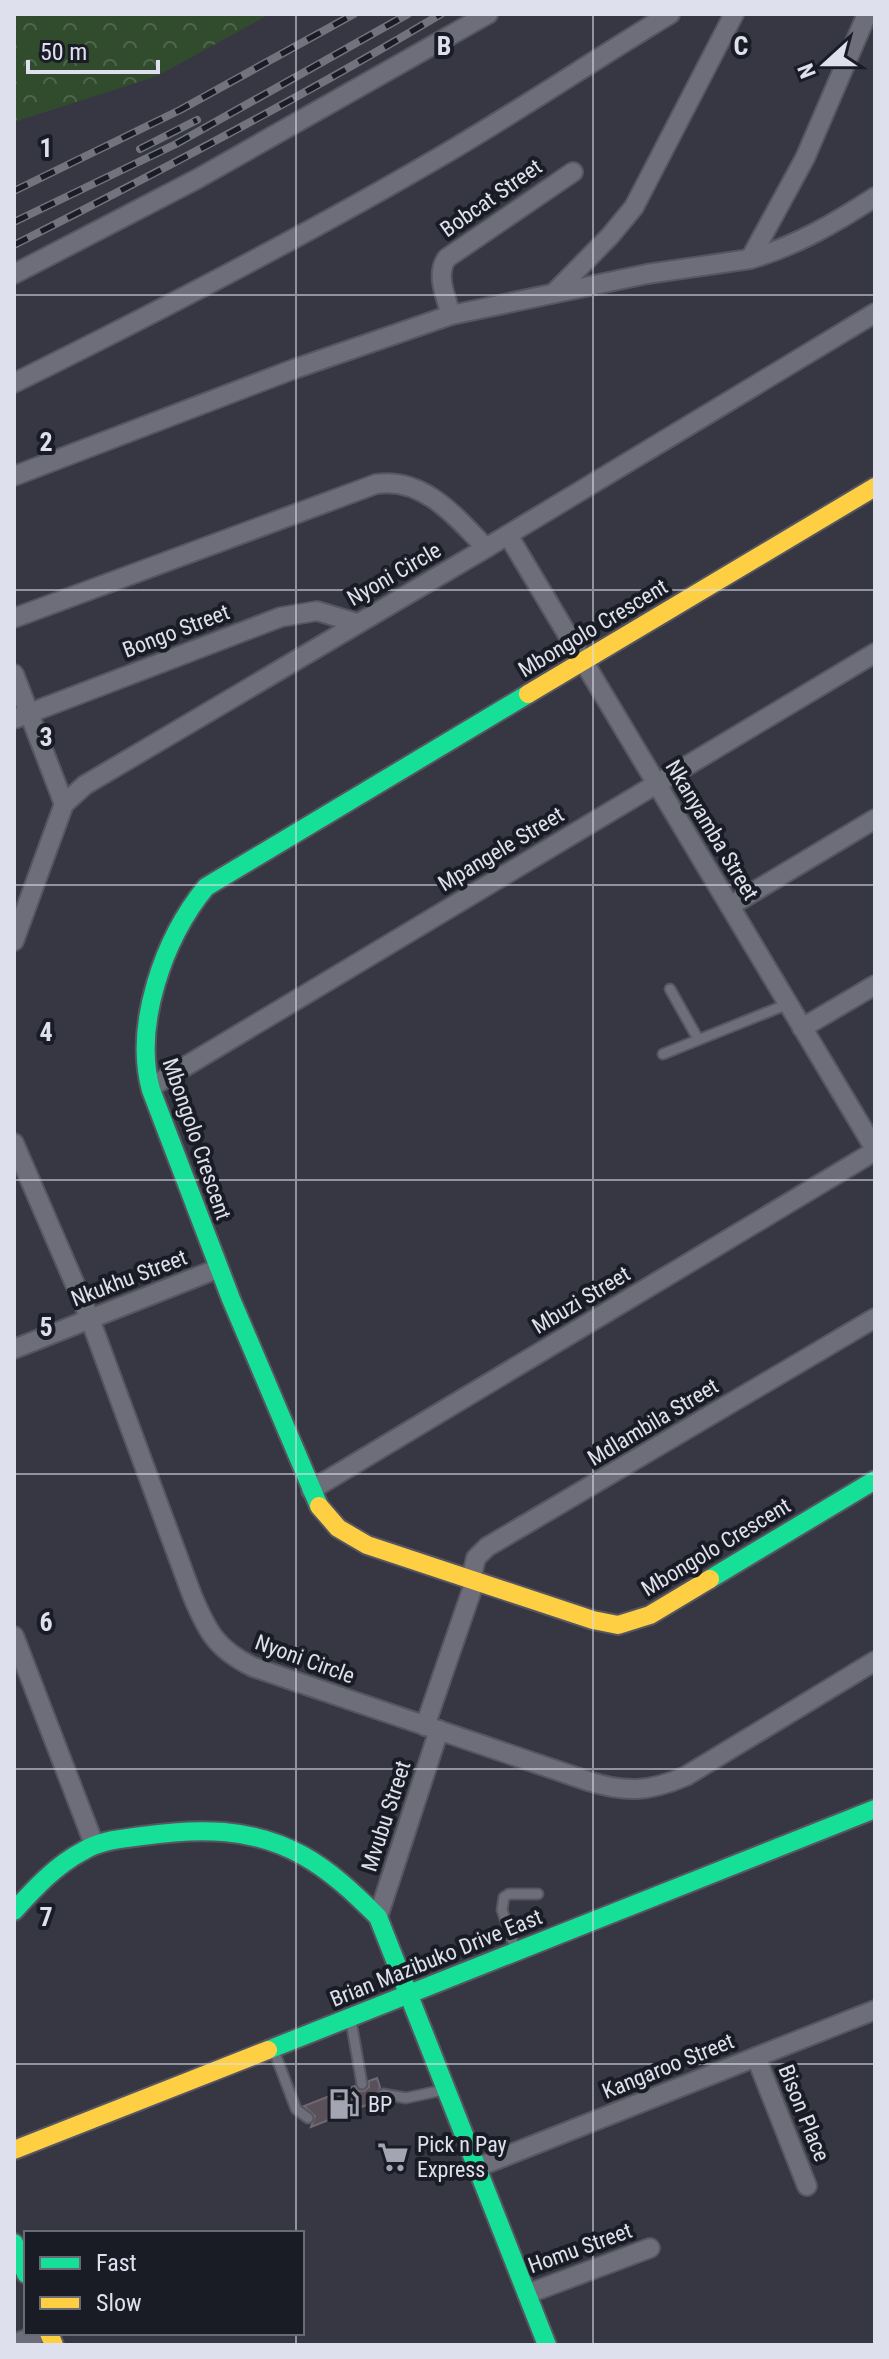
<svg xmlns="http://www.w3.org/2000/svg" width="889" height="2359" font-family="'Roboto Condensed',sans-serif">
<style>
.forest{fill:url(#forest-crowns)}
.building{fill:#5a505a;stroke:#6f6a71;stroke-width:2}
.lines{fill:none;stroke-linecap:round;stroke-linejoin:round}
.lane-casing{stroke:#555660;stroke-width:13}
.street-casing{stroke:#555660;stroke-width:22}
.fast-casing{stroke:#555660;stroke-width:22}
.slow-casing{stroke:#555660;stroke-width:22}
.lane{stroke:#6d6e79;stroke-width:9}
.street{stroke:#6d6e79;stroke-width:18}
.fast{stroke:#16e098;stroke-width:18}
.slow{stroke:#ffcf43;stroke-width:18}
.rail-casing{stroke:#72737c;stroke-width:8}
.rail{stroke:#1a1c25;stroke-width:5;stroke-dasharray:15;stroke-linecap:butt}
.grid{fill:none;stroke:#dee0ed;stroke-width:2;stroke-opacity:0.55}
.labels{text-anchor:middle;dominant-baseline:central;stroke-width:8;stroke-linejoin:round;paint-order:stroke}
.street-label{font-size:22px;fill:#dee0ed;stroke:#1a1c25}
.poi-label{font-size:22px;fill:#dee0ed;stroke:#1a1c25;text-anchor:start}
.grid-label{font-size:26px;text-anchor:middle;font-weight:bold;fill:#dee0ed;stroke:#1a1c25;stroke-width:8;stroke-linejoin:round;paint-order:stroke}
</style>
<defs>
<pattern id="forest-crowns" width="20" height="18" patternUnits="userSpaceOnUse" patternTransform="scale(2)"><rect width="20" height="18" fill="#314c2c"/><path d="M2 6a3 3 0 1 1 6 0M12 15a3 3 0 1 1 6 0" fill="none" stroke="#4e664b"/></pattern>
</defs>
<rect width="100%" height="100%" fill="#363743"/>
<polygon class="forest" points="14,14 270,14 157,76 14,122"/>
<polygon class="building" points="377,2078 380,2087 376,2096 379,2100 311,2127 315,2116 304,2106 355,2086 359,2091 364,2091 369,2087 369,2081"/>
<g class="lines">
<defs>
<g id="lane">
<polyline points="670,989 698,1039"/>
<polyline points="663,1054 788,1004"/>
<polyline points="515,1948 502,1910 504,1897 509,1894 538,1894"/>
<polyline points="351,2021 362,2084"/>
<polyline points="274,2051 296,2109 308,2118"/>
<polyline points="383,2094 406,2098 443,2090"/>
</g>
<g id="street">
<polyline points="750,259 805,158 867,14"/>
<polyline points="14,274 197,179 488,14"/>
<polyline points="555,292 610,236 634,207 734,14"/>
<path d="M451 315C446 297 435 274 447 258L573 172"/>
<path d="M14 383C159 311 303 237 443 155 520 110 594 60 670 14"/>
<path d="M14 476 294 369 451 315 647 274 750 259C796 246 835 223 875 197"/>
<polyline points="508,535 875,1149"/>
<path d="M14 618 376 484C424 477 456 517 486 548"/>
<polyline points="14,674 64,804"/>
<polyline points="14,719 281,617 317,611 357,623"/>
<polyline points="730,906 875,819"/>
<polyline points="14,941 64,804 85,785 486,548 875,313"/>
<polyline points="802,1028 875,985"/>
<polyline points="151,1087 875,653"/>
<path d="M14 1143 90 1319 192 1595C207 1631 216 1649 253 1667L588 1781C626 1793 649 1792 686 1776L875 1661"/>
<polyline points="14,1349 217,1269"/>
<polyline points="311,1490 875,1151"/>
<polyline points="471,1579 476,1558 487,1547 875,1318"/>
<polyline points="14,1636 94,1844"/>
<polyline points="425,1726 475,1581"/>
<polyline points="378,1917 439,1730"/>
<polyline points="756,2057 807,2186"/>
<polyline points="478,2167 875,2010"/>
<polyline points="527,2294 650,2248"/>
<polyline points="14,2344 41,2333"/>
</g>
<g id="fast">
<path d="M319 1506 231 1299 151 1090C133 1025 164 938 206 887L528 694"/>
<polyline points="710,1579 875,1480"/>
<path d="M14 1911C34 1889 56 1865 83 1851 101 1840 121 1839 142 1836 198 1828 251 1827 302 1855 331 1871 355 1894 378 1917L547 2345"/>
<polyline points="268,2050 875,1809"/>
<polyline points="14,2243 26,2274"/>
</g>
<g id="slow">
<polyline points="528,694 875,487"/>
<polyline points="319,1506 338,1528 367,1545 593,1620 618,1625 650,1615 710,1579"/>
<polyline points="14,2150 268,2050"/>
<polyline points="49,2333 54,2345"/>
</g>
</defs>
<use href="#lane" class="lane-casing"/>
<use href="#street" class="street-casing"/>
<use href="#fast" class="fast-casing"/>
<use href="#slow" class="slow-casing"/>
<use href="#lane" class="lane"/>
<use href="#street" class="street"/>
<use href="#fast" class="fast"/>
<use href="#slow" class="slow"/>
<defs>
<g id="rail">
<polyline points="140,149 197,120"/>
<polyline points="14,191 180,110 354,14"/>
<polyline points="14,222 176,144 408,14"/>
<path d="M14 245C159 172 302 97 441 14"/>
</g>
</defs>
<use href="#rail" class="rail-casing"/>
<use href="#rail" class="rail"/>
</g>
<path class="grid" d="M296 14V2233M593 14V2345M14 295H875M14 590H875M14 885H875M14 1180H875M14 1474H875M14 1769H875M14 2064H875M296 2333V2345"/>
<defs>
<symbol id="fuel-bare" viewBox="-9 -9 18 18"><path d="M-5.5-6h7V0h2V4h1.3V-2.5L3-4.5l.8-.8L6-3V5H2.5V1h-1V6h-7ZM-4.2-4.7v3.2H.2V-4.7Z" fill="#a3a5b2" stroke="#1a1c25" stroke-width="2.5" paint-order="stroke"/></symbol>
<symbol id="supermarket-bare" viewBox="-9 -9 18 18"><path d="M-6-5.5h2.5l.6 2H6L4.5 2H-2.5L-4.4-4H-6ZM-1.5 3.2a1.3 1.3 0 1 0 .1 0ZM3 3.2a1.3 1.3 0 1 0 .1 0Z" fill="#a3a5b2" stroke="#1a1c25" stroke-width="2.5" paint-order="stroke"/></symbol>
</defs>
<g fill-rule="evenodd">
<use href="#fuel-bare" x="322" y="2082" width="44" height="44"/>
<use href="#supermarket-bare" x="371" y="2135" width="44" height="44"/>
</g>
<g class="labels">
<g class="street-label">
<text transform="translate(491 198) rotate(-35)">Bobcat Street</text>
<text transform="translate(394 574) rotate(-30)">Nyoni Circle</text>
<text transform="translate(593 628) rotate(-31)">Mbongolo Crescent</text>
<text transform="translate(176 631) rotate(-21)">Bongo Street</text>
<text transform="translate(712 830) rotate(59)">Nkanyamba Street</text>
<text transform="translate(501 849) rotate(-31)">Mpangele Street</text>
<text transform="translate(197 1139) rotate(71)">Mbongolo Crescent</text>
<text transform="translate(129 1278) rotate(-21)">Nkukhu Street</text>
<text transform="translate(581 1300) rotate(-31)">Mbuzi Street</text>
<text transform="translate(653 1422) rotate(-31)">Mdlambila Street</text>
<text transform="translate(716 1547) rotate(-31)">Mbongolo Crescent</text>
<text transform="translate(305 1659) rotate(20)">Nyoni Circle</text>
<text transform="translate(386 1816) rotate(-72)">Mvubu Street</text>
<text transform="translate(436 1958) rotate(-22)">Brian Mazibuko Drive East</text>
<text transform="translate(668 2066) rotate(-22)">Kangaroo Street</text>
<text transform="translate(804 2113) rotate(68)">Bison Place</text>
<text transform="translate(580 2248) rotate(-20)">Homu Street</text>
</g>
<g class="poi-label">
<text x="368" y="2104">BP</text>
<text x="417" y="2144">Pick n Pay<tspan x="417" dy="25">Express</tspan></text>
</g>
</g>
<g class="grid-label">
<text x="444" y="55">B</text>
<text x="741" y="55">C</text>
<text x="46" y="157">1</text>
<text x="46" y="451">2</text>
<text x="46" y="746">3</text>
<text x="46" y="1041">4</text>
<text x="46" y="1336">5</text>
<text x="46" y="1631">6</text>
<text x="46" y="1926">7</text>
</g>
<rect width="889" height="2359" fill="none" stroke="#dee0ed" stroke-width="32"/>
<rect x="24" y="2231" width="280" height="104" fill="#1a1c25" stroke="#686a75" stroke-width="2"/>
<rect x="40" y="2257" width="40" height="12" fill="#16e098" stroke="#686a75" stroke-width="2"/>
<text x="96" y="2271" font-size="24" fill="#dee0ed">Fast</text>
<rect x="40" y="2297" width="40" height="12" fill="#ffcf43" stroke="#686a75" stroke-width="2"/>
<text x="96" y="2311" font-size="24" fill="#dee0ed">Slow</text>
<g transform="translate(825 64) rotate(249)" stroke="#1a1c25" stroke-width="6" paint-order="stroke">
<path d="M0-6L14 30L0 20L-14 30Z" fill="#dee0ed"/>
<text y="-12" font-size="22" font-weight="bold" text-anchor="middle" fill="#dee0ed">N</text>
</g>
<path d="M28 60v12h130v-12" fill="none" stroke="#dee0ed" stroke-width="4"/>
<text x="40" y="60" font-size="24" fill="#dee0ed" stroke="#1a1c25" stroke-width="6" paint-order="stroke">50 m</text>
</svg>
